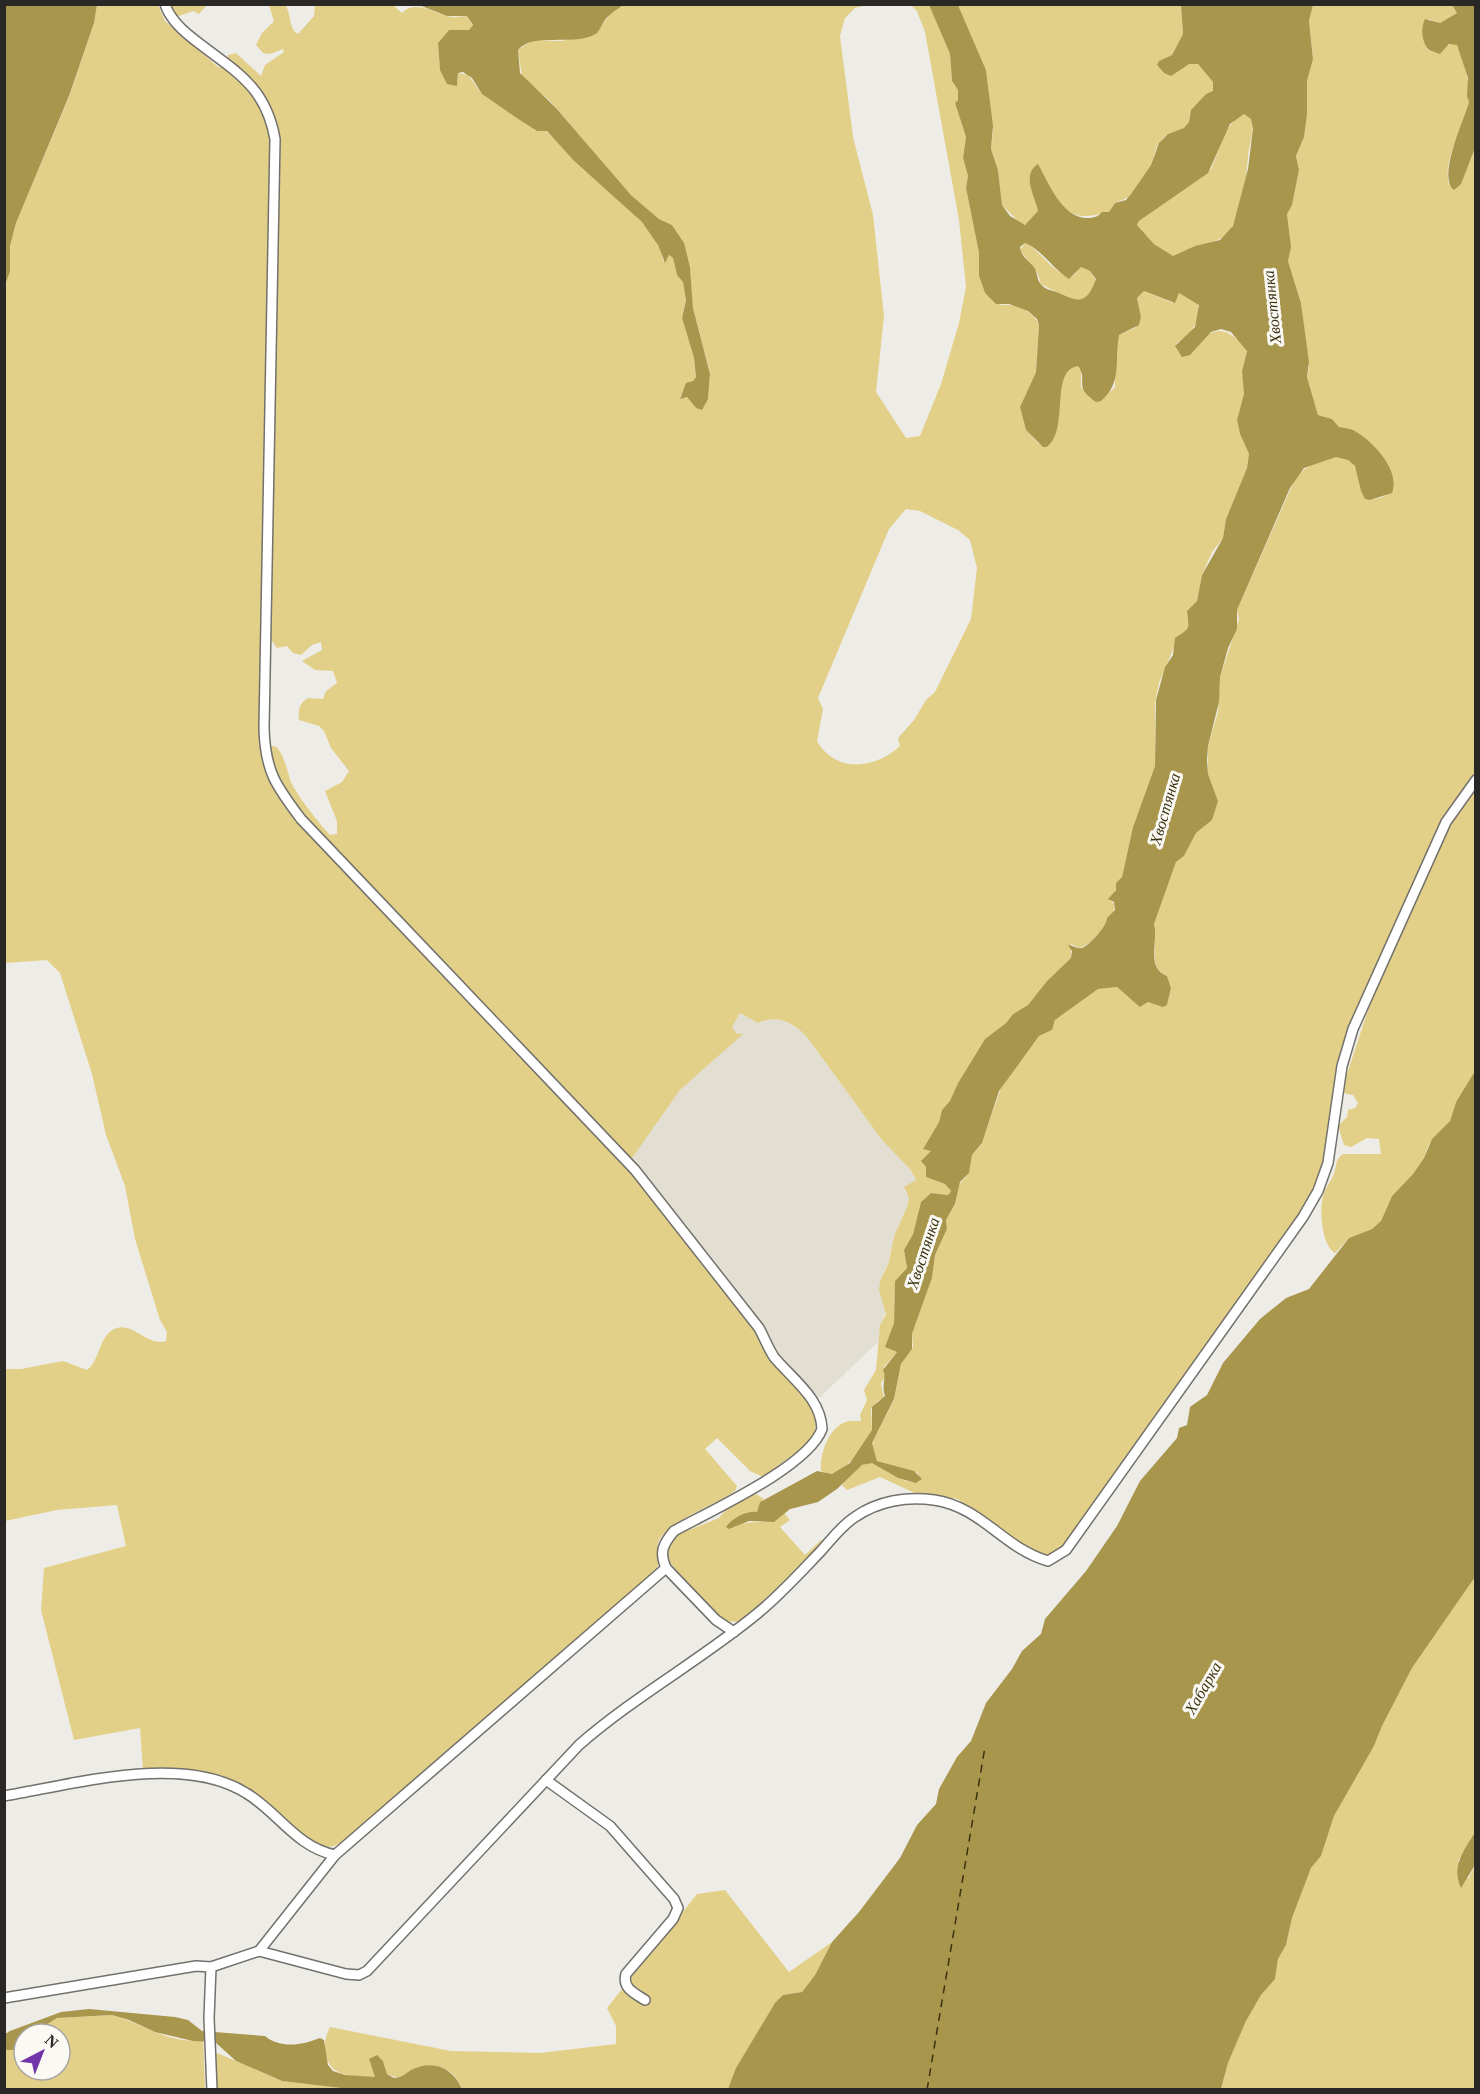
<svg xmlns="http://www.w3.org/2000/svg" width="1480" height="2094" font-family="Georgia,serif">
<style>
.built{fill:#e2dfd2}
.green{fill:#e3d088;fill-rule:evenodd}
.water{fill:#a9964d;fill-rule:evenodd}
.lines{fill:none;stroke-linecap:round;stroke-linejoin:round}
.ferry{stroke:#3b3211;stroke-width:1.5;stroke-dasharray:8 6;stroke-linecap:butt}
.minor-casing{stroke:#72716c;stroke-width:12}
.minor{stroke:#fff;stroke-width:9}
.labels{text-anchor:middle;dominant-baseline:central;stroke-width:6;stroke-linejoin:round;paint-order:stroke}
.water-label{font-size:16px;font-style:italic;fill:#3b3211;stroke:#fbf9f4}
</style>
<rect width="100%" height="100%" fill="#eeece6"/>
<polygon class="built" points="740,1013 758,1023 774,1019 794,1023 807,1037 882,1140 910,1169 916,1181 904,1189 909,1198 907,1207 894,1236 889,1262 883,1273 880,1290 886,1311 881,1323 879,1341 815,1402 627,1159 680,1090 742,1034 733,1031 732,1027"/>
<g class="green">
<path d="M97 5H158L165 21 218 67H227L228 55 236 53 261 76 265 65 284 52 283 49 270 54 263 53 256 45 262 33 274 21 269 5H285C292 14 288 28 298 34L314 16 315 5H393L402 13C415 0 432 12 447 16 454 18 461 16 467 16L473 26 469 30H449L438 43 440 70 458 82V73L468 75 482 94 515 117 537 131H546C557 141 565 152 575 162 601 187 658 223 663 261L669 255 673 258 677 275 683 282 686 298 682 318 694 358 696 377 693 381 686 384 680 398 687 397 696 408 708 399 710 373 693 308 690 267 683 243 672 225 659 219 631 195 551 102 522 77 518 50 533 40 561 41 595 35 610 14 623 5H867L855 8 845 18 840 36 853 137 873 215 884 316 876 392 906 438 920 436 941 384 959 323 966 287 959 220 925 32 917 11 911 5H929L950 54 952 81 958 90V100L955 103 966 137 963 158 968 176 966 188 979 253V276L985 293 1001 305C1015 303 1034 311 1039 325L1036 372 1020 407 1026 430 1038 443 1047 447C1070 430 1048 370 1078 365L1081 370V387L1091 399 1111 391 1115 387V349L1119 335 1135 328 1141 317 1137 298 1144 291 1173 303 1179 293 1198 303C1201 323 1191 333 1176 344L1179 351 1192 353C1205 333 1218 322 1238 340 1242 344 1245 345 1247 350L1242 371 1245 392 1237 420 1240 434 1249 454 1247 468 1226 519 1223 538 1212 552 1202 575 1197 601 1187 614 1189 628 1174 647 1159 683 1155 703V766L1133 827 1122 877C1117 885 1116 891 1109 899L1114 904C1117 919 1093 944 1079 948L1071 944V958L1047 981 1028 1005 1013 1014 1006 1023 985 1039 958 1083 951 1101 942 1110 939 1122 923 1149H930L932 1152 922 1160 926 1167V1177L945 1184 951 1191 948 1195 931 1193 921 1202 913 1234 904 1250 907 1268 895 1281 894 1323 886 1347 897 1352 884 1367 885 1378 881 1383 884 1398 878 1401 871 1409 872 1430 856 1457 838 1472 829 1474 821 1471C819 1455 829 1427 846 1422 851 1420 856 1421 861 1421L860 1415 867 1400 864 1390 876 1370 880 1325 886 1314 879 1290 880 1281 889 1262 894 1236 907 1207 909 1198 904 1187 916 1180 910 1169 882 1140 807 1037C793 1022 778 1014 758 1023L740 1013 732 1027 736 1033 743 1034 680 1090 632 1158 627 1159 635 1174 757 1330 770 1355 810 1405 816 1420 815 1433 806 1445 763 1477 750 1471 717 1438 705 1449 737 1486 735 1491C717 1504 668 1522 659 1540 655 1551 662 1562 655 1573L342 1842C338 1844 333 1847 329 1847 302 1849 260 1795 234 1782 204 1768 175 1769 143 1770L140 1728 74 1740 41 1610 44 1568 126 1546 117 1505 57 1510 5 1521V1369H21L63 1361 87 1370C101 1360 98 1334 117 1328 134 1323 148 1347 166 1341L167 1332 160 1320 135 1239 125 1186 106 1135 92 1074 60 973 47 960 5 963V285L10 272V246L16 223 69 97 94 23ZM906 509 920 511 958 530 970 540 977 568 971 619 935 692 926 700 914 720 898 738 900 746C875 769 836 774 817 741L823 709 818 698 889 529ZM272 641 277 648 287 646 293 653 301 655 312 645 321 642 322 650 302 661 315 670 333 671 337 683 326 691 323 699 308 698C299 704 298 709 299 720L319 726 324 731 331 748 349 771 342 782 325 791 337 821V834L330 835C319 823 298 797 291 782 287 770 285 758 277 747L267 745 268 643Z"/>
<polygon points="166,5 207,5 199,14 193,11 176,17"/>
<path d="M958 5H1181L1183 34 1172 55 1159 61 1157 65 1164 73 1189 64H1198L1213 82V91L1190 114 1189 122 1184 128 1165 136 1157 146 1151 165 1129 197 1115 203 1109 212C1078 220 1068 218 1050 188 1047 182 1045 176 1041 171L1030 180 1038 211 1028 223 1022 225 1002 205 998 170 991 149 993 132 986 70Z"/>
<path d="M1313 5H1452L1457 13 1440 23 1428 19 1424 40 1428 50 1438 53 1452 43 1457 45C1464 62 1472 87 1469 104 1464 130 1442 158 1449 185L1465 173 1475 148V772L1445 820 1351 1027 1332 1131 1316 1191 1065 1549 1046 1557 1028 1553 958 1499 934 1495 921 1496 880 1477 847 1490 842 1485 857 1467 872 1462C886 1470 904 1486 920 1481L918 1473 877 1461 872 1443 894 1400 901 1364 913 1347 912 1334 932 1278 935 1255 947 1229 946 1220 955 1205 959 1185 969 1173 972 1155 981 1145 1002 1085 1039 1036 1052 1030 1055 1020 1098 989 1117 987 1142 1006 1147 1002 1167 1005 1171 988 1167 976C1146 968 1159 940 1154 924L1176 862 1184 856 1196 833 1212 820 1218 801 1208 774V746L1218 712 1220 677 1239 619 1237 610 1295 479C1306 464 1342 444 1355 467 1360 476 1361 489 1366 499 1374 501 1390 496 1394 488 1387 457 1370 435 1339 427L1332 419 1318 415 1307 377 1309 367 1301 303 1288 261 1290 242 1287 214 1293 200 1299 170 1296 156 1304 137 1307 115V81L1313 58 1309 21Z"/>
<path d="M1244 114 1251 119C1255 134 1249 143 1248 156 1246 182 1244 217 1225 236 1222 239 1180 254 1173 257L1154 244 1137 225 1139 221 1211 169 1226 131 1236 118Z"/>
<path d="M1025 243C1042 251 1053 275 1072 277L1081 267 1090 271 1096 280 1092 291 1084 299 1072 300 1041 284 1037 272 1020 250Z"/>
<path d="M1475 783V1071L1456 1102 1450 1121 1429 1144 1424 1158 1413 1174 1392 1196 1381 1221 1372 1229 1349 1238 1335 1253C1322 1246 1319 1211 1323 1196 1325 1187 1333 1180 1335 1170 1337 1162 1336 1159 1343 1154H1381L1379 1139 1367 1138 1351 1147 1344 1145 1338 1126 1347 1117 1348 1110 1355 1108 1358 1103 1353 1095 1346 1094 1342 1090 1344 1083 1373 995 1443 834Z"/>
<path d="M756 1494 764 1499 760 1502 759 1509 757 1512 746 1513 732 1529C748 1516 769 1529 784 1513L790 1520 780 1527 805 1555 821 1540 825 1541 742 1622 723 1621 681 1577 670 1562 667 1548 674 1536 719 1518 733 1502Z"/>
<polygon points="1475,1577 1475,1832 1458,1861 1468,1879 1475,1866 1475,2089 1221,2090 1228,2063 1246,2021 1261,1995 1275,1979 1278,1959 1286,1945 1292,1918 1311,1868 1321,1856 1334,1816 1374,1746 1382,1726 1412,1668"/>
<path d="M725 1890 789 1972 832 1942 815 1975 802 1992 783 1995C762 2025 742 2057 728 2089H462C450 2058 423 2063 398 2078L387 2074 383 2061 370 2063 376 2077 371 2078C352 2075 331 2078 326 2055 324 2043 325 2038 330 2027L451 2051 540 2053 616 2044V2026L607 2008 697 1894Z"/>
<path d="M112 2015C141 2023 171 2045 203 2040L205 2089H5L4 2050 13 2049 24 2041V2070H60V2034L31 2033 57 2018Z"/>
<polygon points="217,2053 282,2081 349,2089 213,2089 214,2056"/>
</g>
<g class="water">
<polygon points="5,4 97,5 94,23 69,96 16,223 10,246 10,272 5,285"/>
<path d="M419 5H623C617 10 610 13 605 20 602 24 599 33 594 35 571 46 533 32 518 50L520 73 556 108 631 195 659 219 672 225 684 243 690 267 693 308 710 374 708 399 702 410 696 408 687 397 680 399 686 383 693 381 696 377 694 358 682 318 686 300 683 282 677 275 673 258 669 255 665 263 658 245 642 222 573 160 547 131H537L515 117 482 94 472 78 463 72 458 73 457 86 447 84 440 70 438 43 449 30H469L473 25 467 16H447Z"/>
<path d="M929 5H958L986 70 993 126 991 149 998 170 1002 205 1010 216 1025 225 1038 211C1035 196 1021 175 1038 164 1049 183 1062 220 1090 218 1096 217 1099 216 1102 212H1109L1115 203 1126 200 1131 194 1151 165 1159 143 1168 134 1184 128 1189 122 1191 110 1206 94 1213 91V82L1198 64H1189L1171 76 1164 73 1157 65 1159 61 1172 55 1183 34 1181 5H1313L1309 21 1313 59 1307 81V115L1304 137 1296 156 1299 170 1292 205 1287 214 1291 247 1288 261 1301 303 1309 362 1307 377 1318 415 1332 419 1339 427C1343 428 1348 428 1353 430 1372 440 1401 470 1392 493L1370 500 1365 499 1361 491 1355 466 1348 460 1336 457 1304 468 1290 488 1237 610V629L1228 648 1220 677 1219 702 1208 746 1207 760 1208 774 1218 801 1215 811 1212 820 1196 833 1184 856 1176 862 1154 924C1159 940 1145 968 1167 976L1171 988 1167 1005 1163 1007 1148 1002 1140 1007 1117 987 1098 989 1055 1020 1052 1030 1039 1036 999 1091 982 1143 972 1155 969 1173 960 1182 955 1204 946 1220 947 1229 935 1255 932 1278 912 1334V1349L901 1364 894 1399 872 1443 877 1461 914 1471 922 1479 916 1483 898 1478 872 1463 862 1465 837 1489 818 1502 790 1509 774 1522 749 1521 729 1529 726 1527C732 1518 747 1510 757 1512L760 1502 817 1471 832 1474 850 1463 872 1430V1407L885 1396C881 1384 887 1378 883 1370L897 1352 885 1347 894 1323 895 1281 907 1268 904 1250 913 1234 921 1202 931 1193 948 1195 951 1191 945 1184 926 1177V1167L921 1161 931 1151 923 1149 939 1122 942 1110 950 1101 958 1083 985 1039 1006 1023 1013 1014 1028 1005 1047 981 1071 958 1072 951 1068 945C1072 945 1077 949 1082 948 1090 945 1107 926 1107 918L1115 910 1114 902 1108 899 1116 890V883L1122 877 1133 827 1155 766 1156 700 1165 667 1173 655 1175 638C1191 627 1189 631 1187 611L1197 601 1202 575 1223 538 1226 519 1247 468 1249 454 1240 434 1237 420 1244 394 1242 371 1247 351 1231 332 1221 329 1211 332 1190 355 1182 357 1175 346 1195 327 1199 305 1179 293 1175 303 1144 291 1137 298 1141 317 1139 325 1119 335C1114 362 1123 382 1101 401L1096 402C1072 386 1089 381 1078 366 1049 370 1070 430 1047 447H1043L1026 430 1020 407 1036 372 1039 325 1037 319 1028 311 1009 304H996L985 293 979 276V253L966 188 968 176 963 158 966 137 955 103 958 100V90L952 81 950 54ZM1244 114 1251 119 1253 129 1248 169 1233 226 1220 240 1195 246 1173 256 1154 244 1137 225 1139 221 1208 173 1230 124ZM1025 243C1042 250 1052 268 1069 279L1081 267 1090 271 1096 279C1088 301 1081 304 1061 294 1054 290 1045 291 1040 283 1036 278 1038 271 1033 266 1027 259 1021 256 1020 247Z"/>
<path d="M1452 5H1476L1475 148 1461 184 1454 190C1437 176 1464 121 1469 102L1467 96 1468 78 1457 45 1449 44 1440 54 1429 50C1422 43 1420 28 1425 19L1440 23 1457 13Z"/>
<polygon points="1475,1071 1475,1577 1412,1668 1382,1726 1374,1746 1334,1816 1321,1856 1311,1868 1292,1918 1286,1945 1278,1959 1275,1979 1261,1995 1246,2021 1228,2063 1221,2089 728,2089 736,2068 775,2003 783,1995 802,1992 815,1975 832,1942 859,1912 900,1858 917,1825 936,1804 939,1789 957,1757 971,1741 986,1703 1012,1669 1022,1651 1041,1634 1045,1619 1086,1571 1117,1526 1140,1481 1177,1438 1179,1428 1187,1425 1190,1407 1207,1395 1223,1363 1260,1319 1286,1298 1309,1289 1349,1238 1372,1229 1381,1221 1392,1196 1413,1174 1424,1158 1432,1139 1450,1121 1456,1102"/>
<path d="M1475 1832V1865L1461 1888C1451 1865 1464 1851 1475 1832Z"/>
<path d="M89 2009 175 2017 188 2020 202 2031 265 2036C281 2049 302 2045 320 2038L324 2040 328 2065 333 2071 345 2075 375 2077 369 2059 377 2055 383 2061 387 2074 394 2078C401 2078 405 2074 411 2070 433 2059 453 2068 462 2089H349L282 2081 236 2061 215 2042 193 2041 155 2032 129 2020 112 2015 57 2018 31 2034H24V2041L13 2050H5V2034L10 2031 61 2012Z"/>
</g>
<g class="lines">
<polyline class="ferry" points="927,2090 985,1747"/>
<defs>
<g id="minor">
<polyline points="666,1568 716,1620 734,1632"/>
<path d="M546 1780 610 1826 674 1899 678 1908 673 1919 626 1974C622 1988 634 1993 645 2000"/>
<path d="M4 1796C76 1784 182 1753 246 1793 278 1812 296 1847 335 1855"/>
<path d="M259 1951 346 1974 359 1975 367 1971 579 1745C635 1696 701 1660 758 1613 780 1595 800 1573 820 1552 831 1540 841 1526 855 1517 878 1501 907 1496 934 1500 982 1507 1003 1548 1048 1561L1066 1550 1303 1217 1318 1191 1328 1163 1342 1066 1353 1029 1446 822 1476 780"/>
<polyline points="211,1967 209,2018 212,2090"/>
<path d="M4 1998 196 1966 211 1967 259 1951 335 1855 666 1568C659 1552 663 1544 674 1531 710 1511 808 1467 822 1429 821 1398 792 1379 774 1357 768 1348 764 1337 759 1328L635 1170 301 819C276 786 265 771 264 728L275 139C265 83 232 70 191 37 181 29 169 17 165 4"/>
</g>
</defs>
<use href="#minor" class="minor-casing"/>
<use href="#minor" class="minor"/>
</g>
<g class="labels">
<g class="water-label">
<text transform="translate(1272 307) rotate(-96)">Хвостянка</text>
<text transform="translate(1165 809) rotate(-74)">Хвостянка</text>
<text transform="translate(923 1253) rotate(-72)">Хвостянка</text>
<text transform="translate(1203 1688) rotate(-60)">Хабарка</text>
</g>
</g>
<rect width="1480" height="2094" fill="none" stroke="#292826" stroke-width="12"/>
<g transform="translate(42 2052) rotate(42)"><circle r="28" fill="#fbf9f4" stroke="#a7a5a2" stroke-width="1.5"/>
<path d="M0-4.5L10 22L0 15L-10 22Z" fill="#7234a9"/>
<text y="-9" font-size="16" font-weight="bold" text-anchor="middle" fill="#292826">N</text>
</g>
</svg>
